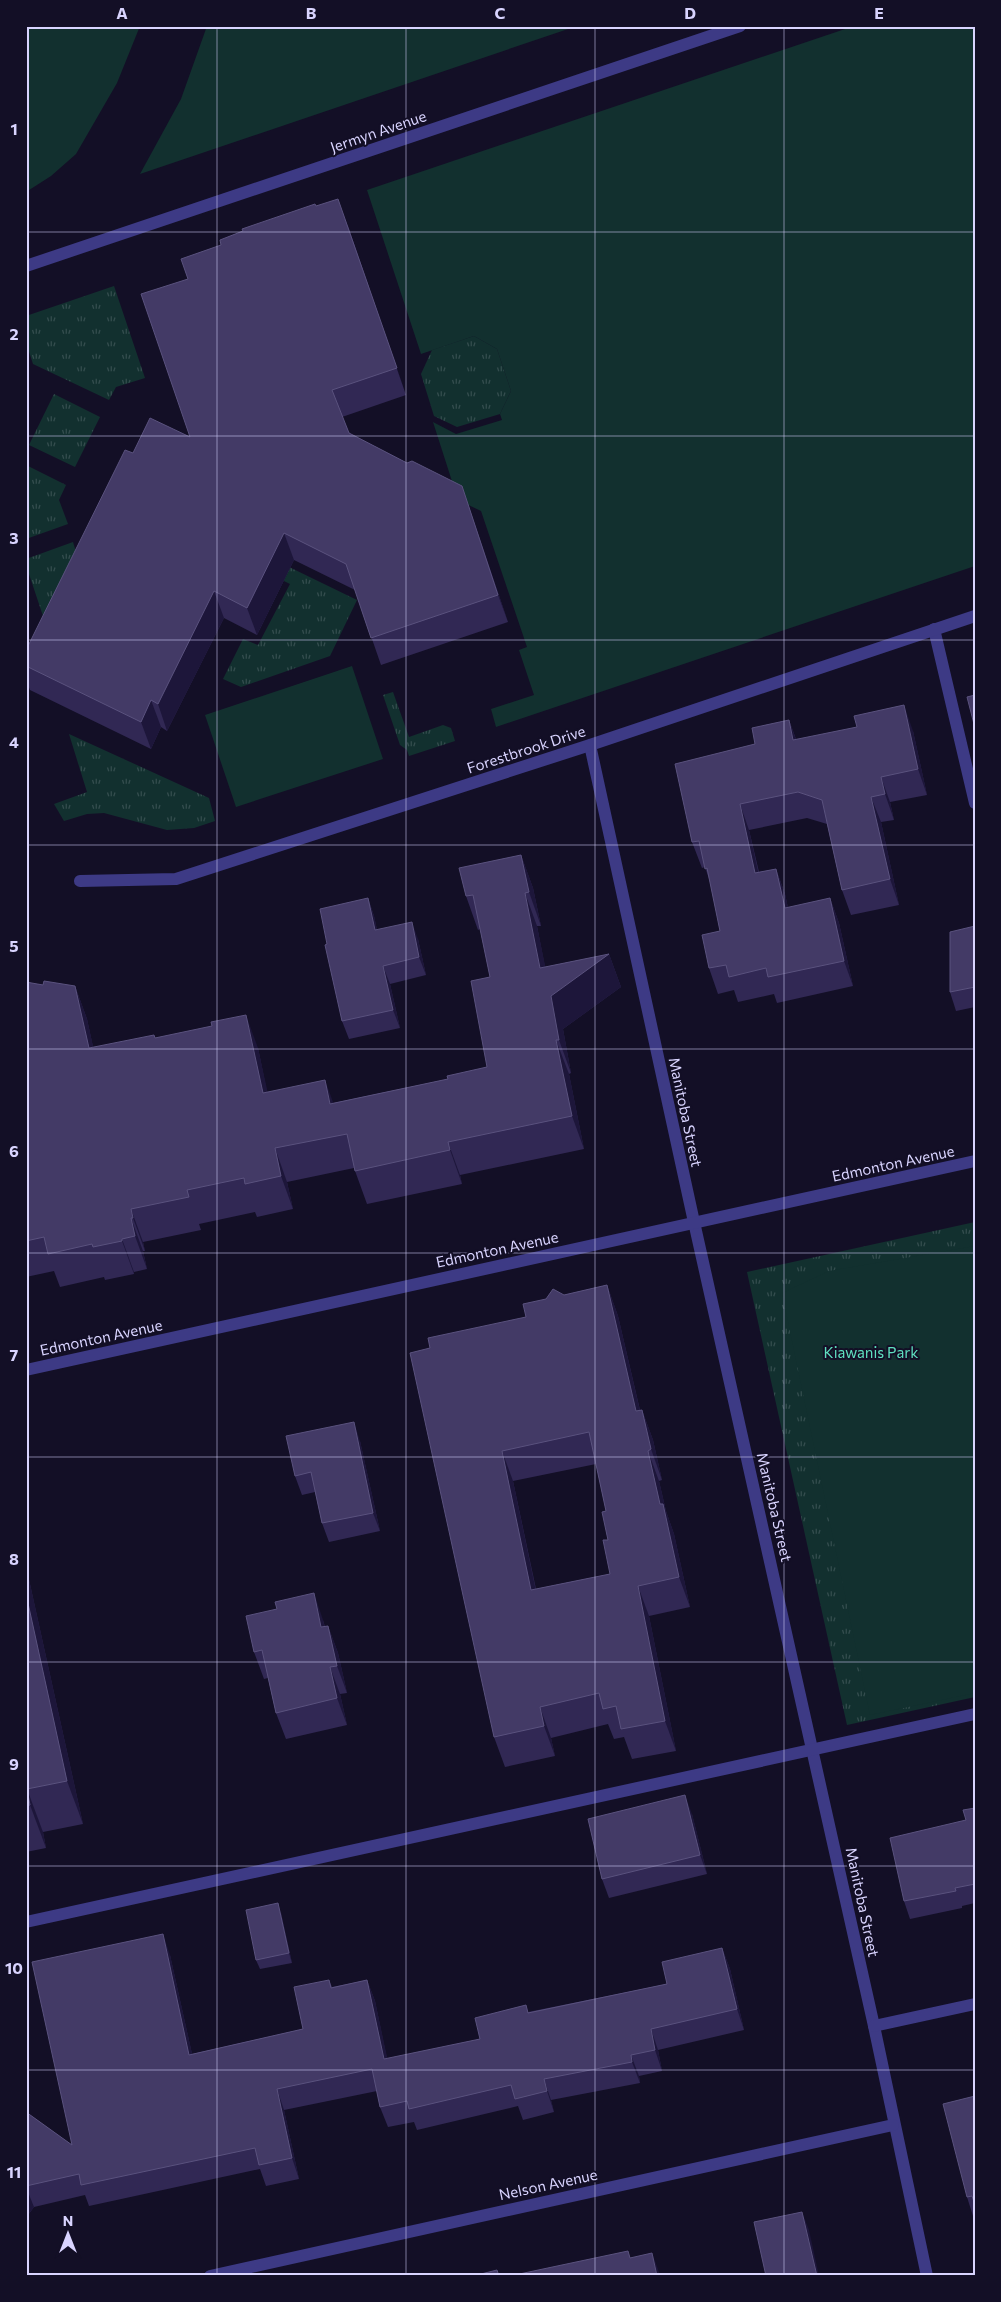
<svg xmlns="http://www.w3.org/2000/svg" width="1001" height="2302" font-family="Commissioner,sans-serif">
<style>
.grass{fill:url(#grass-tufts)}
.garden{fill:#12302f}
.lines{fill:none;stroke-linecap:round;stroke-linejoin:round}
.minor{stroke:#3d3a85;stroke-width:12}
.wall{fill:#312854;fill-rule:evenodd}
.shaded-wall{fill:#1d163a}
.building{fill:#433a66;stroke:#5a527e;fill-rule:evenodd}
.grid{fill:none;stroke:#d9d4ff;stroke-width:1;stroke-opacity:0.55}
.labels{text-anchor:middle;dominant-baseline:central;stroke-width:4;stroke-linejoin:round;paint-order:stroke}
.street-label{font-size:15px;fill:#d9d4ff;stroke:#130f26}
.park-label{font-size:15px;fill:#5fe0c0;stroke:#130f26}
.neatline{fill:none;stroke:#d9d4ff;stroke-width:2}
.grid-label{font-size:16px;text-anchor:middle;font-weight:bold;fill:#d9d4ff}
</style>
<defs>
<pattern id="grass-tufts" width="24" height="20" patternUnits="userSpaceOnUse" patternTransform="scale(1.25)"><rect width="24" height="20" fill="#12302f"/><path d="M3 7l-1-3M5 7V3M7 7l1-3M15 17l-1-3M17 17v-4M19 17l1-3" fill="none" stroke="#344d4e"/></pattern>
</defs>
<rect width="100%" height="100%" fill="#130f26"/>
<g class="grass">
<polygon points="114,286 145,378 116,387 109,400 33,364 26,342 26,316"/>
<polygon points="474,336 497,349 511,391 500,414 457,427 434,416 421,374 432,350"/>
<polygon points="54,394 100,417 75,467 29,445"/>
<polygon points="26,465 66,485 59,500 68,524 26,539"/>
<polygon points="73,542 81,569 49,634 26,565 26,559"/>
<polygon points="287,566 357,600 330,656 241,687 223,679 243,639 258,645 290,584 280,579"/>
<polygon points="393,692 409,737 443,725 451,728 455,741 409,756 407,750 400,745 383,695"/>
<polygon points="69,734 209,798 215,821 194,828 167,830 104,813 87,814 64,821 54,804 87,792"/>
<polygon points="975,1222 975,1697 847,1725 747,1272"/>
</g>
<g class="garden">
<polygon points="26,26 140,26 117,83 76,154 51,176 26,192"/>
<polygon points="207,26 577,26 140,174 181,99"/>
<polygon points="854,26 975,26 975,566 496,727 491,709 534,695 519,650 527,647 481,511 458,500 433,422 456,434 502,420 500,414 511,391 497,349 474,336 421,354 367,190"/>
<polygon points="352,666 383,759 236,807 205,715"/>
<polygon points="975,1246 975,1693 870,1715 782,1293 829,1271"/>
</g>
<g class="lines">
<g class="minor">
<polyline points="26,266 740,26"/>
<polyline points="934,629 975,803"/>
<polyline points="590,745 694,1222 874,2026 927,2276"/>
<polyline points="80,881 176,879 590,745 975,616"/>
<polyline points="26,1370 975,1161"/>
<polyline points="26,1922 975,1714"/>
<polyline points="874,2026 975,2004"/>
<polyline points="210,2276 893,2125"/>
</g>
</g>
<g class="wall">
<polygon points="316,206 348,226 406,395 342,417 349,433 407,463 462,486 508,622 381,665 355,590 294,560 257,635 224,618 167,731 161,727 151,749 30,690 26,680 26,650 133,453 190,437 188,279 221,245"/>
<polygon points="789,720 796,739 913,731 927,795 890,802 894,820 881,822 899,905 851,915 842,890 827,824 807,818 749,830 759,872 776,869 785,894 788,908 830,898 839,923 853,986 777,1003 774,994 738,1002 734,990 718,994 709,968 720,931 710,882 705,867 702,868 692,842 755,744"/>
<polygon points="521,855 533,888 541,926 537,926 545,967 609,954 621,987 563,1029 571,1073 569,1074 584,1149 460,1175 462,1184 367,1204 354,1168 287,1182 293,1209 257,1217 255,1212 199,1224 201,1230 143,1242 145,1251 143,1251 147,1269 134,1272 134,1274 105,1280 104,1277 60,1287 54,1271 26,1277 26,982 43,985 75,986 87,1019 93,1047 155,1038 258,1048 267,1092 333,1103 448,1079 487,1067 490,977 480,929 478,930 466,896"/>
<polygon points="368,898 374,916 377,930 418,939 426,975 390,984 400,1028 349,1039 342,1021 327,944"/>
<polygon points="975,926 975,1007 956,1011 950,992"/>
<path d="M607 1285 618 1316 640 1410H642L653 1440 662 1480 659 1481 666 1511 674 1534 690 1607 649 1616 676 1751 632 1759 624 1737 614 1739 608 1724 551 1738 555 1756 505 1767 494 1737 430 1348 526 1317 546 1299ZM596 1464 606 1511 610 1574 536 1589 513 1481Z"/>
<polygon points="360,1441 380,1531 329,1542 322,1523 315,1492 302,1495 295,1476"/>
<polygon points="26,1566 83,1824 43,1832 46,1848 26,1852"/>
<polygon points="323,1620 325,1627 328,1626 338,1653 347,1693 340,1694 347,1725 286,1739 276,1713 268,1678 264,1679 254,1652"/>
<polygon points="975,1808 975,1903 962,1906 962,1908 910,1919 904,1901"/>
<polygon points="692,1814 707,1874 609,1898 602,1879"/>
<polygon points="281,1913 292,1963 260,1969 256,1960"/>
<polygon points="722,1948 730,1969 744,2030 658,2050 662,2071 639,2076 640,2083 551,2100 554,2112 523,2120 518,2106 417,2130 414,2122 388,2127 380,2107 377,2091 284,2110 299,2179 266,2186 260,2169 89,2206 85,2195 34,2207 28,2215 26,2216 26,2112 72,2145 170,1955 192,2054 303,2029 329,1980 332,1987 367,1980 375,2001 387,2059 480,2039 528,2012 667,1984"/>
<polygon points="975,2096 975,2215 973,2216 967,2197"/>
</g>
<g class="shaded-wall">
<polygon points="338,199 348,226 406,395 397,368"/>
<polygon points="462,486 471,513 508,622 498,595"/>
<polygon points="284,533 294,560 257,635 247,608"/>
<polygon points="214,591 224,618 167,731 158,704"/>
<polygon points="151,700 161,727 151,749 141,722"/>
<polygon points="904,705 913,731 927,795 918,769"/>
<polygon points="789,720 798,745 793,740"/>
<polygon points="881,777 890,802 894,820 885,794"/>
<polygon points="871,797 881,822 899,905 890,879"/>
<polygon points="740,804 749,830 764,898 755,873"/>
<polygon points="521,855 533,888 541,926 529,892"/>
<polygon points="776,869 785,894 794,934 785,908"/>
<polygon points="525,893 537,926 551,995 609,954 621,987 563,1029 571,1073 559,1040 540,968"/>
<polygon points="368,898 374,916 381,948 375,930"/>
<polygon points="830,898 839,923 853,986 844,961"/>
<polygon points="412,922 418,939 426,975 419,957"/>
<polygon points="383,966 390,984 400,1028 393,1010"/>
<polygon points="75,986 87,1019 101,1082 89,1048"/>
<polygon points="246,1015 258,1048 275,1126 263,1093"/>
<polygon points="556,1040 569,1074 584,1149 572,1116"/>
<polygon points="325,1080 337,1113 330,1104"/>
<polygon points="448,1142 460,1175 462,1184 450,1150"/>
<polygon points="275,1148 287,1182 293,1209 281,1176"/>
<polygon points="131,1209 143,1242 145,1251 133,1218"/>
<polygon points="131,1218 143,1251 147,1269 135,1236"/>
<polygon points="122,1239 134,1272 134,1274 122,1241"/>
<polygon points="607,1285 618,1316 647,1441 636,1411"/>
<polygon points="642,1410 653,1440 662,1480 651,1449"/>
<polygon points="354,1422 360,1441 380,1531 373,1513"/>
<polygon points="502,1451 513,1481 542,1620 531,1590"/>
<polygon points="648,1451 659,1481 666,1511 674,1534 690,1607 679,1577 660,1504"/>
<polygon points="26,1566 83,1824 67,1781 26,1594"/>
<polygon points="638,1586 649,1616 676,1751 665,1721"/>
<polygon points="314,1593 323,1620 331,1654 321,1627"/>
<polygon points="328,1626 338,1653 347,1693 337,1666"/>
<polygon points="330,1667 340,1694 347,1725 337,1698"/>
<polygon points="540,1707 551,1738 555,1756 544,1726"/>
<polygon points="27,1789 43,1832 46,1848 30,1805"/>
<polygon points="685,1795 692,1814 707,1874 700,1855"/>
<polygon points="278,1903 281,1913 292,1963 289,1953"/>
<polygon points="163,1934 170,1955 197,2076 189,2055"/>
<polygon points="722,1948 730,1969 744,2030 737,2009"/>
<polygon points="367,1980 375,2001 392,2080 384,2059"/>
<polygon points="651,2029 658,2050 662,2071 655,2050"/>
<polygon points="631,2055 639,2076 640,2083 632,2062"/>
<polygon points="544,2079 551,2100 554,2112 547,2091"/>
<polygon points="277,2089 284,2110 299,2179 292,2158"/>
<polygon points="26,2187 34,2207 28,2215 26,2210"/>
<polygon points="802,2212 809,2230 819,2276 817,2276"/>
<polygon points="652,2253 659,2272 659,2276 657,2276"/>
</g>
<g class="building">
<polygon points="338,199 397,368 332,390 349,433 407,463 412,461 462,486 498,595 371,638 346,564 284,533 247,608 214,591 158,704 151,700 141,722 26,666 26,650 125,450 133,453 150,418 190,437 141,294 188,279 181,259 221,245 220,240 243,231 242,229 315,204 316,206"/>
<polygon points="975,695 975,728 967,697"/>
<polygon points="904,705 918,769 881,777 885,794 871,797 890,879 842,890 822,800 798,792 740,804 755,873 776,869 785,908 830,898 844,961 768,977 766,968 729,977 726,965 709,968 702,935 720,931 707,868 705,869 699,841 692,842 675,764 755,744 752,728 789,720 793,740 857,727 854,716"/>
<polygon points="521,855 529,892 525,893 540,968 609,954 551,996 559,1040 556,1040 572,1116 448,1142 450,1150 355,1171 347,1134 275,1148 281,1176 245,1184 244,1178 187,1190 189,1197 131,1209 133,1218 131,1218 135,1236 122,1239 122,1241 93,1247 92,1244 48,1254 44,1237 26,1241 26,982 43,985 44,981 75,986 89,1048 154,1035 155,1038 212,1026 211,1022 246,1015 263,1093 325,1080 330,1104 448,1079 447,1076 487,1067 471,981 490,977 473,895 466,896 459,868"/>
<polygon points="368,898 375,930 412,922 419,957 383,966 393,1010 342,1021 325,945 327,944 320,909"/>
<polygon points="975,926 975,987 950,992 950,932"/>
<path d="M607 1285 636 1411 642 1410 651 1449 648 1451 660 1504H663L679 1577 638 1586 665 1721 621 1729 616 1706 603 1709 599 1693 540 1707 544 1726 494 1737 410 1353 430 1348 428 1338 526 1317 523 1304 546 1299 553 1289 564 1295ZM589 1432 606 1511 602 1512 608 1540H603L610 1574 531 1590 502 1451Z"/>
<polygon points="354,1422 373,1513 322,1523 311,1472 295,1476 286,1436"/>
<polygon points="314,1593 321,1627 328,1626 337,1666 330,1667 337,1698 276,1713 262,1650 254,1652 246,1616 277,1609 275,1602"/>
<polygon points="26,1594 67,1781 27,1789 30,1805 26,1806"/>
<polygon points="685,1795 700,1855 602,1879 588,1819"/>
<polygon points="975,1808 975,1884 955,1888 956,1891 904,1901 890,1838 966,1820 963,1810"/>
<polygon points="278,1903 289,1953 256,1960 246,1910"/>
<polygon points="163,1934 189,2055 303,2029 294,1987 329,1980 331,1988 367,1980 384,2059 480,2039 475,2018 526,2005 528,2013 667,1984 662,1962 722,1948 737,2009 651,2029 655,2050 631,2055 632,2062 544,2079 547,2091 515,2099 511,2085 409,2109 407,2101 380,2107 372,2069 277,2089 292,2158 259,2165 255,2148 81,2185 79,2174 26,2186 26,2112 72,2145 32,1962"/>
<polygon points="975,2096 975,2205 972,2196 967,2197 943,2104"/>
<polygon points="802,2212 817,2276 766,2276 754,2222"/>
<polygon points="628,2251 630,2258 652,2253 657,2276 510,2276"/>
<polygon points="497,2270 499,2276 473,2276"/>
</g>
<path class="grid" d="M217 26V2276M406 26V2276M595 26V2276M784 26V2276M26 232H975M26 436H975M26 640H975M26 845H975M26 1049H975M26 1253H975M26 1457H975M26 1662H975M26 1866H975M26 2070H975"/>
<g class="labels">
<g class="street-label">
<text transform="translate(378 131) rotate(-19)">Jermyn Avenue</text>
<text transform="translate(526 749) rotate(-18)">Forestbrook Drive</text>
<text transform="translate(686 1112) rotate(78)">Manitoba Street</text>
<text transform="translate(893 1163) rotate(-12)">Edmonton Avenue</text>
<text transform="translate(497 1249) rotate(-12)">Edmonton Avenue</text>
<text transform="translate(101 1337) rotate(-12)">Edmonton Avenue</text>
<text transform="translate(775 1507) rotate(77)">Manitoba Street</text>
<text transform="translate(863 1902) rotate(78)">Manitoba Street</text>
<text transform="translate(548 2184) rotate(-12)">Nelson Avenue</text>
</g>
<g class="park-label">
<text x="871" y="1352">Kiawanis Park</text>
</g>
</g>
<rect width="1001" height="2302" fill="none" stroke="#130f26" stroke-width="55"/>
<g transform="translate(68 2234)" stroke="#130f26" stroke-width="4" paint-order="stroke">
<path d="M0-4L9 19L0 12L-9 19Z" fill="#d9d4ff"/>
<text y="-8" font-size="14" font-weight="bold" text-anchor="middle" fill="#d9d4ff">N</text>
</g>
<rect x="28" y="28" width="946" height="2246" class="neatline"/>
<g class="grid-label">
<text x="122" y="19">A</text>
<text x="311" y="19">B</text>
<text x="500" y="19">C</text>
<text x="690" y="19">D</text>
<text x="879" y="19">E</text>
<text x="14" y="135">1</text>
<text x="14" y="340">2</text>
<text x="14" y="544">3</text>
<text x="14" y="748">4</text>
<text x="14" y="952">5</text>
<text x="14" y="1157">6</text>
<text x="14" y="1361">7</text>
<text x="14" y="1565">8</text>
<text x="14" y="1770">9</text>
<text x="14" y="1974">10</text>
<text x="14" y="2178">11</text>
</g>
</svg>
